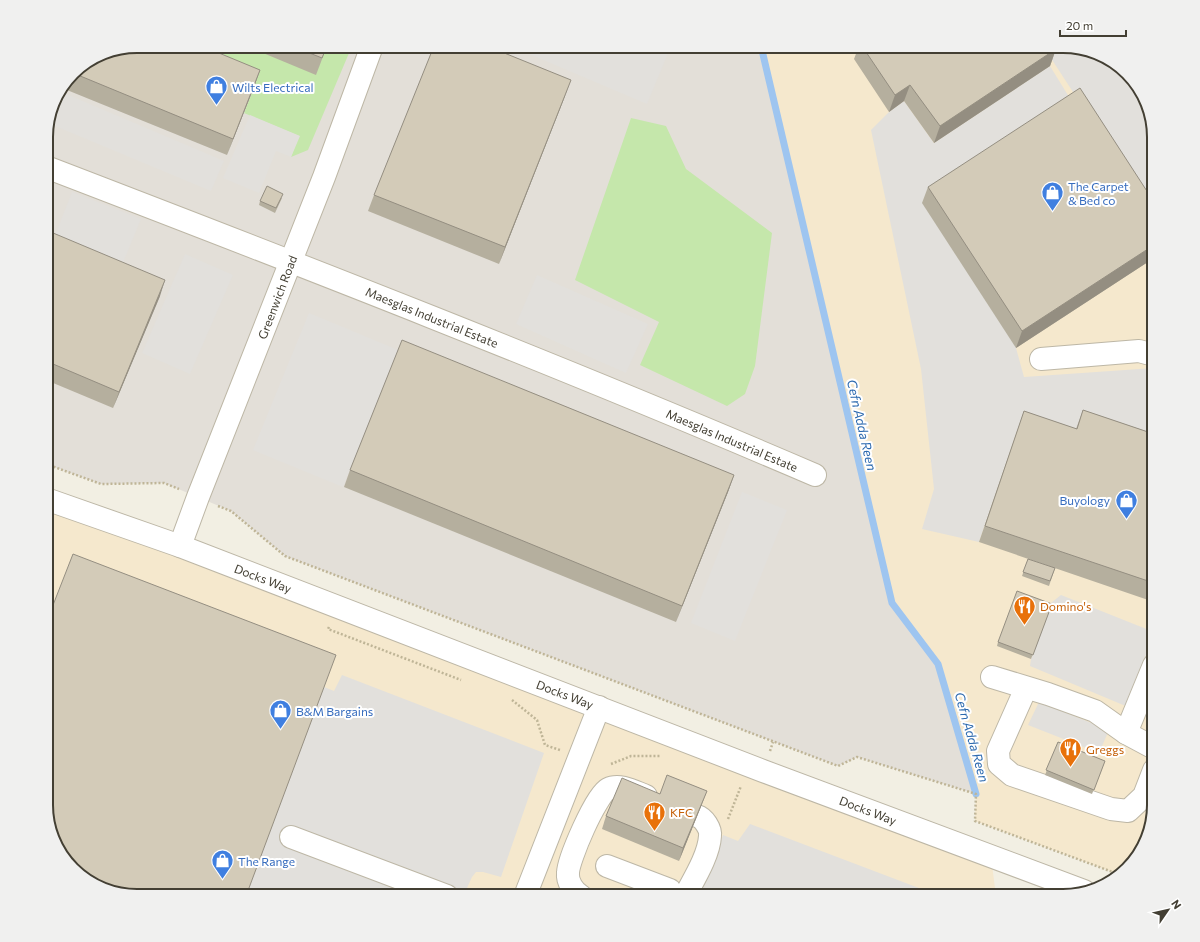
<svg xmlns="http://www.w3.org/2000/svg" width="1200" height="942" font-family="Commissioner,sans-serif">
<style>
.commercial{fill:#f5e8cd}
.industrial{fill:#e3dfd8}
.green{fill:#c5e7ab}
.parking{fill:#e2e0dc}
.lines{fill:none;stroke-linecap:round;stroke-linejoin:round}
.stream{stroke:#9ec5f0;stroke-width:7}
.minor-casing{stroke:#bdb7a6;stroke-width:24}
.path{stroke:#bfb597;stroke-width:2.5;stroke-dasharray:2 2;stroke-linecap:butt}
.minor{stroke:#fff;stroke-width:22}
.wall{fill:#b5af9e}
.shaded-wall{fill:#948e81}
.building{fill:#d3cbb8;stroke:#948e81}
.labels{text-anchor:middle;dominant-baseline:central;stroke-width:4;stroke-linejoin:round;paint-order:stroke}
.shop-label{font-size:12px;fill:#366cbe;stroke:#fff;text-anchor:start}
.street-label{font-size:12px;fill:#433f33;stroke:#fff}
.food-label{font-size:12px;fill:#c56008;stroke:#fff;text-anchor:start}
.water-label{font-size:13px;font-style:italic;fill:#2d6aaf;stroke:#fff}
.rim{fill:none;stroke:#433f33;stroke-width:2}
</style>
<rect width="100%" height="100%" fill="#f2efe3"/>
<g class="commercial">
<polygon points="761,46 1064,46 1119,65 1145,97 1154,136 1154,806 1135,861 1118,874 975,821 976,794 938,664 892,603"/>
<polygon points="46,499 991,857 996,896 136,896 81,877 46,811"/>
</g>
<polygon class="industrial" points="137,46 761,46 892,603 938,664 976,794 857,757 838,766 285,556 231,511 164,483 101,484 46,464 46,130 55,96 77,69 102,53"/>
<g class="green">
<polygon points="156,46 352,46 308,150 291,157 299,136 244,113 254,87"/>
<polygon points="631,118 666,126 686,169 772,233 755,366 745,394 727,406 640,365 659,322 575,280"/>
</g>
<g class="parking">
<polygon points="530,46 671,46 647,104 527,53"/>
<polygon points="1043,46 1064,46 1119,65 1145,97 1154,136 1154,216"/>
<polygon points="1050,66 1074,105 1016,348 1024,377 1154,368 1154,453 1077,427 1071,446 1018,428 979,542 922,529 934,489 921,369 871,130 889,112 904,101 934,143"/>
<polygon points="59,91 224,161 211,191 48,123 55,96"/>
<polygon points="250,115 300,136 291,157 276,151 259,193 223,178"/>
<polygon points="72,192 141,219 120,270 52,243"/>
<polygon points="185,254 233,275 190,374 142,353"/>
<polygon points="537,275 648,324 626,373 516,324"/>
<polygon points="309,313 398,350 343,487 253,450"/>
<polygon points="742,492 787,510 735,641 691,623"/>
<polygon points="1061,595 1154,632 1128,707 1030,666 1031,659 1051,603"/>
<polygon points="342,675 544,753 501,877 483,872 476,872 472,877 467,888 465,896 246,896 324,687 334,691"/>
<polygon points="1039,702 1109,730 1099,753 1028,725"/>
<polygon points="750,824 940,896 699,896 723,835 738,841"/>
</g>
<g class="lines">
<polyline class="stream" points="761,46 892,603 938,664 976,794"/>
<defs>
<g id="minor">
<path d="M46 167C304 266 561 366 815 475"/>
<polyline points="1041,359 1139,351 1154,355"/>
<polyline points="46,499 180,546 763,771 1084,891"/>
<polyline points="180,546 198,497 324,177 372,46"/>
<polyline points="992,677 1048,694 1095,711 1126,733 1154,748"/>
<polyline points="1026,688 998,751 999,764 1012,775 1111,809 1128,811 1144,796 1154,770"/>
<polyline points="1126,733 1154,665"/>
<polyline points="291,837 447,896"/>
<polyline points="607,866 670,890 667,896"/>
<polyline points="525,896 599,707"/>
<path d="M581 896C574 892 567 882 568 873 568 860 596 795 608 789 620 783 635 792 646 796"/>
<path d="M685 896C694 879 709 855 710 836 711 829 704 818 697 816"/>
</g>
</defs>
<use href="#minor" class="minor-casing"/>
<g class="path">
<polyline points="46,464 101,484 164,483 179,489"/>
<polyline points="218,506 231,511 285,556 838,766 857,757 976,794 975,821 1118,874"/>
<polyline points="329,627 328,629 461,680"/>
<polyline points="512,700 537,720 545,745 560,750"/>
<polyline points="770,751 773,742"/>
<polyline points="611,764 631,756 660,756"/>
<polyline points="728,819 741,786"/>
</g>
<use href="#minor" class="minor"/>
</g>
<g class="wall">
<polygon points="246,46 327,46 316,75"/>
<polygon points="859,46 1054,46 1056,49 1050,66 934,143 904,101 889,112 854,59"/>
<polygon points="77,69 260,70 254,87 227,155 62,88"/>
<polygon points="565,96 499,264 368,211 374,195"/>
<polygon points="928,187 1154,202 1154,258 1016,348 922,203"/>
<polygon points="282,198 275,213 259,205 260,201"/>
<polygon points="46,230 160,296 113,408 46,380"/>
<polygon points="1083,410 1154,434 1154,602 979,542 1024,411 1076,429"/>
<polygon points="350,470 734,475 728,492 676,622 344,487"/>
<polygon points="1028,559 1055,568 1049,586 1022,576"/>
<polygon points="1052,604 1031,659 997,646 998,642"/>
<polygon points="1058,742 1105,761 1092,794 1045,775"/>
<polygon points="660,794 702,804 679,861 602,829 606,816"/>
</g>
<g class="shaded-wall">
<polygon points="1056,49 1050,66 934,143 940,126"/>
<polygon points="260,70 254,87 227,155 233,139"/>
<polygon points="571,80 565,96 499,264 505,247"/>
<polygon points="910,85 904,101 889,112 895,95"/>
<polygon points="1154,245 1154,258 1016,348 1022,331"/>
<polygon points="165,280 160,296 113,408 119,392"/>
<polygon points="734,475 728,492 676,622 682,606"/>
<polygon points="707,791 702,804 679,861 683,848"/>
</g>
<g class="building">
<polygon points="137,46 202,46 260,70 233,139 73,73 77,69 102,53"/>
<polygon points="292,46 327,46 322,58"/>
<polygon points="434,46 487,46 571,80 505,247 374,195"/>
<polygon points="862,46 1054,46 1056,49 940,126 910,85 895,95"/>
<polygon points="1080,88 1154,202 1154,245 1022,331 928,187"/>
<polygon points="267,186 283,194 276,208 260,201"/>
<polygon points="46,230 165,280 119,392 46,361"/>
<polygon points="402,340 734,475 682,606 350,470"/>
<polygon points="1083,410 1154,434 1154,583 985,526 1024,411 1077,429"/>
<polygon points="73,554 336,655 246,896 136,896 81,877 55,846 46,811 46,623"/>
<polygon points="1028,559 1055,568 1050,581 1023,572"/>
<polygon points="1017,591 1052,604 1033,655 998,642"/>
<polygon points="1058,742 1105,761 1094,790 1046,770"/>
<polygon points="667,775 707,791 683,848 606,816 622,778 660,794"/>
</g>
<defs>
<symbol id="shop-pin" viewBox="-11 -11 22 30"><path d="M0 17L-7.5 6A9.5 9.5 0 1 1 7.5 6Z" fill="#3f7fe0" stroke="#fff"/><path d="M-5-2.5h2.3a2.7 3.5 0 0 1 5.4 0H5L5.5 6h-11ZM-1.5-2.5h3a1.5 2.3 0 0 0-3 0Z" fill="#fff"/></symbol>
<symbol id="restaurant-pin" viewBox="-11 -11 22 30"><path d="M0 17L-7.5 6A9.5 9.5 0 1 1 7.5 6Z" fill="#e8710a" stroke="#fff"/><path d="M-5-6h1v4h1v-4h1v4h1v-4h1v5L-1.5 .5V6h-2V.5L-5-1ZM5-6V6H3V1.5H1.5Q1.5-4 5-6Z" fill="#fff"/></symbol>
</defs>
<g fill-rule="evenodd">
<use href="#shop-pin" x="204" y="74" width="25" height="34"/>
<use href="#shop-pin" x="1040" y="180" width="25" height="34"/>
<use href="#shop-pin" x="1114" y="488" width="25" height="34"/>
<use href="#restaurant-pin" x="1012" y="594" width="25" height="34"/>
<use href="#shop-pin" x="268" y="698" width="25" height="34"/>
<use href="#restaurant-pin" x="1058" y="736" width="25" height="34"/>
<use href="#restaurant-pin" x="642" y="800" width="25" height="34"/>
<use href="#shop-pin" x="210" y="848" width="25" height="34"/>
</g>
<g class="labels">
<g class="shop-label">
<text x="232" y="87">Wilts Electrical</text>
<text x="1068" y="186">The Carpet<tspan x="1068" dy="14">&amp; Bed co</tspan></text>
<text x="1110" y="500" text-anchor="end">Buyology</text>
<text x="296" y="711">B&amp;M Bargains</text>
<text x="238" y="861">The Range</text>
</g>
<g class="street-label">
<text transform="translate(277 297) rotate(-69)">Greenwich Road</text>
<text transform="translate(432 317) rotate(22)">Maesglas Industrial Estate</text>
<text transform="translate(732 440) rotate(23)">Maesglas Industrial Estate</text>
<text transform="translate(263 578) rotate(21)">Docks Way</text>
<text transform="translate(565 694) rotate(21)">Docks Way</text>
<text transform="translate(868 810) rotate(21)">Docks Way</text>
</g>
<g class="food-label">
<text x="1040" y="606">Domino's</text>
<text x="1086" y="749">Greggs</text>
<text x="670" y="812">KFC</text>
</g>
<g class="water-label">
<text transform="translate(862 425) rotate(77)">Cefn Adda Reen</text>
<text transform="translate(972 737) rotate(74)">Cefn Adda Reen</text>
</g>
</g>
<path d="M0 0H1200V942H0ZM137 53H1063A84 84 0 0 1 1147 137V805A84 84 0 0 1 1063 889H137A84 84 0 0 1 53 805V137A84 84 0 0 1 137 53Z" fill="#f0f0ef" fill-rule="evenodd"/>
<path class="rim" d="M137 53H1063A84 84 0 0 1 1147 137V805A84 84 0 0 1 1063 889H137A84 84 0 0 1 53 805V137A84 84 0 0 1 137 53Z"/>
<g transform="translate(1168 910) rotate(56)" stroke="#ffffff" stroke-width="3" paint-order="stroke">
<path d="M0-3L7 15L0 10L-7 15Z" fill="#433f33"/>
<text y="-6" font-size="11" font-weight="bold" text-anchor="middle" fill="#433f33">N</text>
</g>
<path d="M1060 30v6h66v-6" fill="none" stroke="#433f33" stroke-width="2"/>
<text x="1066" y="30" font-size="12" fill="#433f33" stroke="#ffffff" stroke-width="3" paint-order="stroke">20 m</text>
</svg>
